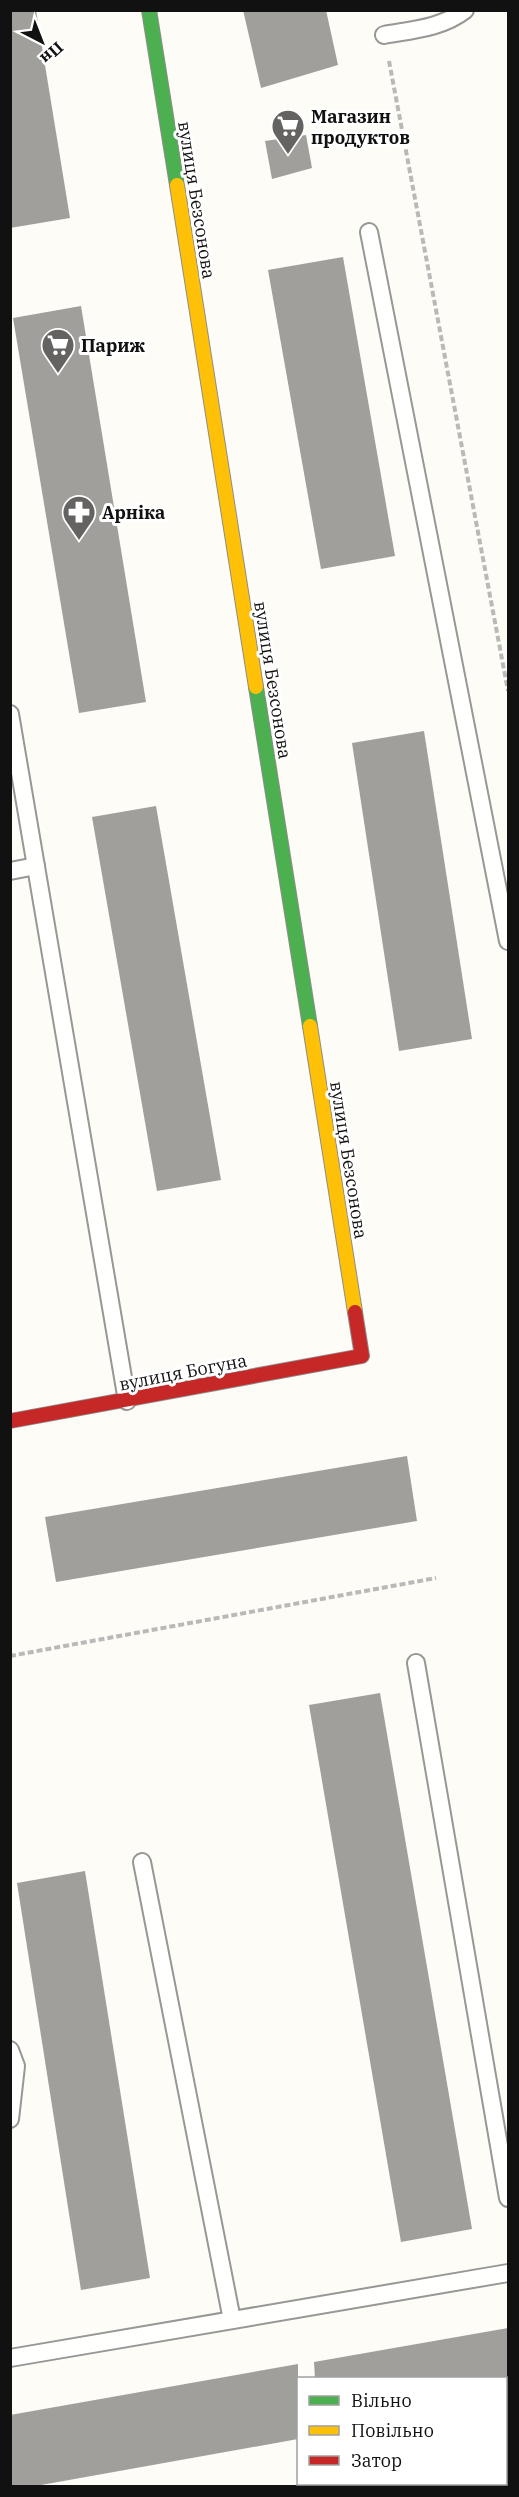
<svg xmlns="http://www.w3.org/2000/svg" width="519" height="2497" font-family="'IBM Plex Serif',serif">
<style>
.building{fill:#a19f9c}
.lines{fill:none;stroke-linecap:round;stroke-linejoin:round}
.lane-casing{stroke:#979795;stroke-width:20}
.fast-casing{stroke:#8e8d8b;stroke-width:16}
.slow-casing{stroke:#8e8d8b;stroke-width:16}
.jam-casing{stroke:#8e8d8b;stroke-width:16}
.path{stroke:#b9b9b8;stroke-width:4;stroke-dasharray:6 3;stroke-linecap:butt}
.lane{stroke:#fffffe;stroke-width:16}
.fast{stroke:#4caf50;stroke-width:14}
.slow{stroke:#ffc107;stroke-width:14}
.jam{stroke:#c62828;stroke-width:14}
.labels{text-anchor:middle;dominant-baseline:central;stroke-width:6;stroke-linejoin:round;paint-order:stroke}
.poi-label{font-size:18px;font-weight:bold;fill:#111;stroke:#fff;text-anchor:start}
.street-label{font-size:18px;fill:#111;stroke:#fff}
</style>
<rect width="100%" height="100%" fill="#fdfcf7"/>
<g class="building">
<polygon points="10,10 36,10 70,218 10,228"/>
<polygon points="243,10 326,10 338,65 261,88"/>
<polygon points="306,135 312,168 272,179 265,141"/>
<polygon points="343,257 395,556 321,569 268,270"/>
<polygon points="81,306 146,702 79,713 13,318"/>
<polygon points="424,731 472,1039 399,1051 352,743"/>
<polygon points="156,806 221,1180 157,1191 92,817"/>
<polygon points="407,1456 417,1521 56,1582 45,1517"/>
<polygon points="380,1693 472,2229 401,2242 309,1705"/>
<polygon points="85,1871 150,2278 81,2290 17,1883"/>
<polygon points="508,2328 508,2379 315,2379 314,2362"/>
<polygon points="298,2364 298,2439 30,2487 10,2487 10,2415"/>
</g>
<g class="lines">
<defs>
<g id="lane">
<path d="M384 35C412 30 442 28 465 10"/>
<polyline points="369,232 508,941"/>
<polyline points="10,714 127,1401"/>
<polyline points="10,871 36,866"/>
<polyline points="416,1663 508,2198"/>
<polyline points="142,1862 232,2320"/>
<polyline points="10,2050 16,2066 10,2119"/>
<polyline points="10,2358 508,2273"/>
</g>
<g id="fast">
<polyline points="149,10 177,185"/>
<polyline points="256,687 310,1026"/>
</g>
<g id="slow">
<polyline points="177,185 256,687"/>
<polyline points="310,1026 355,1312"/>
</g>
<polyline id="jam" points="10,1421 362,1356 355,1312"/>
</defs>
<use href="#lane" class="lane-casing"/>
<use href="#fast" class="fast-casing"/>
<use href="#slow" class="slow-casing"/>
<use href="#jam" class="jam-casing"/>
<g class="path">
<polyline points="389,61 508,691"/>
<polyline points="10,1656 436,1578"/>
</g>
<use href="#lane" class="lane"/>
<use href="#fast" class="fast"/>
<use href="#slow" class="slow"/>
<use href="#jam" class="jam"/>
</g>
<defs>
<symbol id="supermarket-pin" viewBox="-11 -11 22 30"><path d="M0 17L-7.5 6A9.5 9.5 0 1 1 7.5 6Z" fill="#646362" stroke="#fff"/><path d="M-6-5.5h2.5l.6 2H6L4.5 2H-2.5L-4.4-4H-6ZM-1.5 3.2a1.3 1.3 0 1 0 .1 0ZM3 3.2a1.3 1.3 0 1 0 .1 0Z" fill="#fff"/></symbol>
<symbol id="pharmacy-pin" viewBox="-11 -11 22 30"><path d="M0 17L-7.5 6A9.5 9.5 0 1 1 7.5 6Z" fill="#646362" stroke="#fff"/><path d="M-2-6h4v4h4v4h-4v4h-4v-4h-4v-4h4Z" fill="#fff"/></symbol>
</defs>
<g fill-rule="evenodd">
<use href="#supermarket-pin" x="269" y="107" width="38" height="52"/>
<use href="#supermarket-pin" x="39" y="326" width="38" height="52"/>
<use href="#pharmacy-pin" x="60" y="493" width="38" height="52"/>
</g>
<g class="labels">
<g class="poi-label">
<text x="311" y="116">Магазин<tspan x="311" dy="21">продуктов</tspan></text>
<text x="81" y="345">Париж</text>
<text x="102" y="512">Арніка</text>
</g>
<g class="street-label">
<text transform="translate(197 200) rotate(81)">вулиця Безсонова</text>
<text transform="translate(273 680) rotate(81)">вулиця Безсонова</text>
<text transform="translate(349 1160) rotate(81)">вулиця Безсонова</text>
<text transform="translate(183 1372) rotate(-11)">вулиця Богуна</text>
</g>
</g>
<rect width="519" height="2497" fill="none" stroke="#111111" stroke-width="24"/>
<rect x="297" y="2377" width="210" height="108" fill="#ffffff" stroke="#a0a0a0" stroke-width="1.5"/>
<rect x="309" y="2396" width="30" height="9" fill="#4caf50" stroke="#a0a0a0" stroke-width="1.5"/>
<text x="351" y="2407" font-size="18" fill="#111111">Вільно</text>
<rect x="309" y="2426" width="30" height="9" fill="#ffc107" stroke="#a0a0a0" stroke-width="1.5"/>
<text x="351" y="2437" font-size="18" fill="#111111">Повільно</text>
<rect x="309" y="2456" width="30" height="9" fill="#c62828" stroke="#a0a0a0" stroke-width="1.5"/>
<text x="351" y="2467" font-size="18" fill="#111111">Затор</text>
<g transform="translate(42 42) rotate(138)" stroke="#ffffff" stroke-width="4.5" paint-order="stroke">
<path d="M0-4.5L10 22L0 15L-10 22Z" fill="#111111"/>
<text y="-9" font-size="16" font-weight="bold" text-anchor="middle" fill="#111111">Пн</text>
</g>
</svg>
